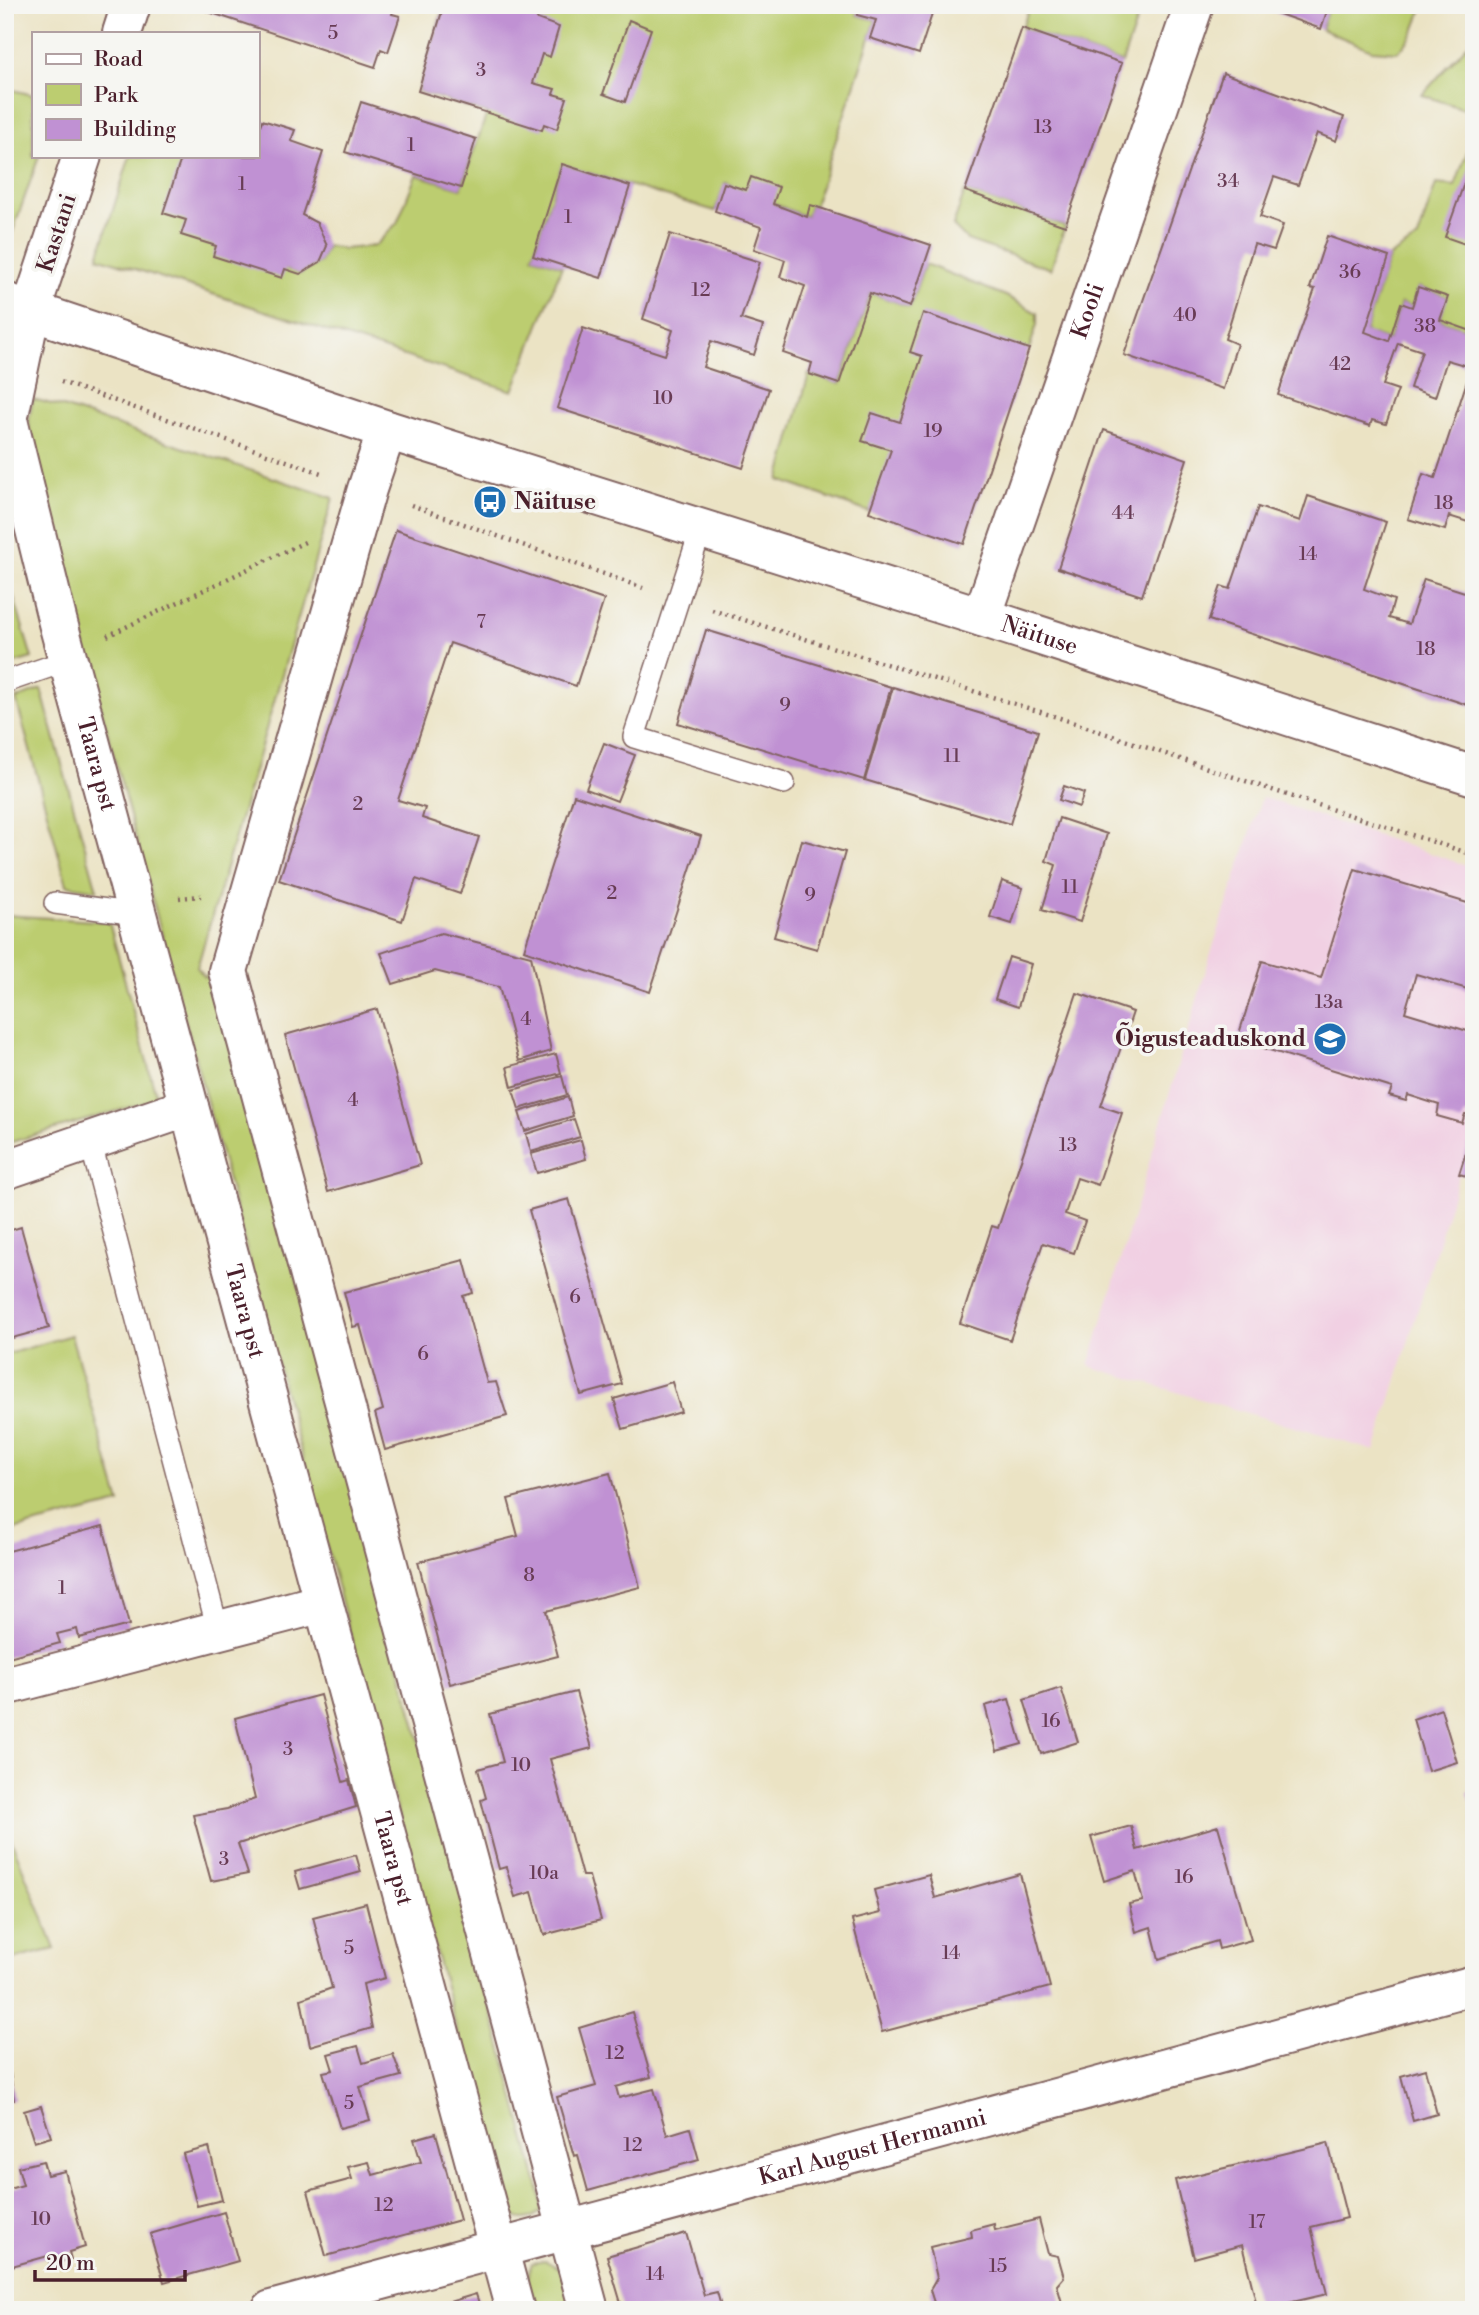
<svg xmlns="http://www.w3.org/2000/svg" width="1479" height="2315" font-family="'Libre Bodoni',serif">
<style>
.built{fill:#f1d0e3}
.green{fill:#bccd70;stroke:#83764e;stroke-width:2}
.building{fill:#c091d3}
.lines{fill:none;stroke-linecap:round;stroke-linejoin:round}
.lane-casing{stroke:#826461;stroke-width:24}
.street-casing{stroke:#826461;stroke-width:42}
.secondary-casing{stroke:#826461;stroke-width:42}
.path{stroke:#826461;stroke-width:4.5;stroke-dasharray:2 5;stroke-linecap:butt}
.lane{stroke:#fff;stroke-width:21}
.street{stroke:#fff;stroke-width:38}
.secondary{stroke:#fff;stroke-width:38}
.labels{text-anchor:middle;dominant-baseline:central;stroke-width:7;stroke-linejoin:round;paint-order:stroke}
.number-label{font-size:19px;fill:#683c55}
.street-label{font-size:23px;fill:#4a1f2b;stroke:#f6f6f2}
.poi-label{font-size:23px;font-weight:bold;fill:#4a1f2b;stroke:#f6f6f2;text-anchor:start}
</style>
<rect width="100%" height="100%" fill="#f6f6f2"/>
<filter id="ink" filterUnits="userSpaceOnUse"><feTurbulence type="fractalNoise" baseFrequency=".0143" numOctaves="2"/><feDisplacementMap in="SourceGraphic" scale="14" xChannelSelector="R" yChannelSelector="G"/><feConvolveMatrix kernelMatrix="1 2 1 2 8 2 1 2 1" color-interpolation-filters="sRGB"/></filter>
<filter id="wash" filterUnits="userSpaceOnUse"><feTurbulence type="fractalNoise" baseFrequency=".00686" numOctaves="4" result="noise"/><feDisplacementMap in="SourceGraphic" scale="28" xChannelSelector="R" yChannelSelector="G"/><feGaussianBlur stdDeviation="1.57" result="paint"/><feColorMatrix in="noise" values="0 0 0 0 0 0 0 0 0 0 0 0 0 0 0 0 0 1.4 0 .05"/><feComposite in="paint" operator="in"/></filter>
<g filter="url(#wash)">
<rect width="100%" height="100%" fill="#ebe3c4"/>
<polygon class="built" points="1262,797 1474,868 1474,1126 1375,1451 1089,1366 1211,953"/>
<g class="green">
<path d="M444 5H860L857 15 876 20 814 206H810L807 217C779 207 753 193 725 183L715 211 562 165 533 256 562 266 513 391 98 257 130 156H236L284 268 300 274 320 262 327 246 344 249 375 246 397 223 416 175 461 188 487 113 418 91Z"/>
<polygon points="1030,5 1142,5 1122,63 1022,28"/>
<path d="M1329 5H1423C1417 25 1413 39 1397 52L1372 50 1321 29Z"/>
<polygon points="1474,37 1474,112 1422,95"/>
<polygon points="5,88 33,95 33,156 39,156 7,248 5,248"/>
<polygon points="1474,133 1474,332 1440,320 1447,297 1418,287 1412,307 1401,303 1389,341 1365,332 1389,257 1418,238 1436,184 1455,186"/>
<polygon points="965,191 1065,226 1051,269 967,240 953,226"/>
<polygon points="925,264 1006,296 1037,313 1037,325 1029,349 869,512 779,480 809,374 840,384 870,293 910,307"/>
<path d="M33 399 66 408 333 498 197 968 205 977 214 968 541 2197 542 2210C530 2222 520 2221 506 2213L31 448 29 420Z"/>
<polygon points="5,568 32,658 5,666"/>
<polygon points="41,689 97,890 67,885 16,699"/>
<polygon points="5,915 109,922 157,1099 5,1144"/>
<polygon points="71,1335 120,1503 5,1532 5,1355"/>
<polygon points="5,1824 55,1949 5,1961"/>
<path d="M546 2261 562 2270 573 2310H534C529 2294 524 2279 532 2263Z"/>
</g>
<g id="blocks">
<g class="building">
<polygon points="208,5 395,5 392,14 400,16 388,52 381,49 375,67 206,11"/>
<polygon points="444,5 541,5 537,19 559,27 550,57 542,54 533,83 555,89 553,94 567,98 557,129 544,124 542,130 418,91"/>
<polygon points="860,5 935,5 919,54 870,38 876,20 857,15"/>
<polygon points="1254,5 1329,5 1321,29"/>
<polygon points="629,20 651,29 625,102 603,94"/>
<polygon points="1022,28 1122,63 1065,226 965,191"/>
<polygon points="1223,73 1344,117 1336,141 1317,133 1298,185 1274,177 1260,217 1283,225 1274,250 1254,244 1225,339 1237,344 1223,389 1124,355"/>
<polygon points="361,102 476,139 461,188 345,152"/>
<polygon points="262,120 295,130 291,141 323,152 302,215 317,223 327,246 320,262 300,274 285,269 282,278 213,256 216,246 181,235 186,220 163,213 182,156 257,156 257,129 259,129"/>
<polygon points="1474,155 1474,247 1445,237"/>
<polygon points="562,164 630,186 601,278 533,256"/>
<polygon points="751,177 779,187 773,204 807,217 810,205 814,206 931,245 910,307 870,293 839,384 809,374 812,363 783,353 805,286 780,277 785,260 754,249 761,227 715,211 724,183 746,190"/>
<polygon points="670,234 760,262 741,319 763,326 754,355 711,341 703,367 769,389 743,468 557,408 583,328 665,355 673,330 643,319"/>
<polygon points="1327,236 1389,257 1365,332 1389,341 1401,303 1412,307 1418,287 1448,297 1440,320 1474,332 1474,368 1447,360 1435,397 1410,388 1422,351 1398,343 1383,385 1398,390 1386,424 1372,420 1370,426 1278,395 1315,289 1310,288"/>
<polygon points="923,313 1029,349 964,544 869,512 891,450 862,441 872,413 900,422 922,356 910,352"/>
<polygon points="1470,372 1474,373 1474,524 1449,516 1445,530 1408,519 1423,474 1435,478"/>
<polygon points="1104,430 1187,459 1142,596 1058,568"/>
<polygon points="1308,496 1386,522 1364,589 1394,600 1389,618 1409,624 1424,579 1474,595 1474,707 1209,620 1221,586 1230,589 1258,507 1300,521"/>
<polygon points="396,530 604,600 576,686 450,643 398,800 425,808 422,818 479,837 460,894 416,879 402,921 279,880"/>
<polygon points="706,630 891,687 864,780 678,723"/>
<polygon points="893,687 1038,731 1010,824 865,780"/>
<polygon points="604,743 635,755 617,801 586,789"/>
<polygon points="1064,786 1084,793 1079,807 1059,800"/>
<polygon points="574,795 701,836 650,992 524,950"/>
<polygon points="1059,818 1107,834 1080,922 1042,910 1056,865 1046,861"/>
<polygon points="802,840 845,852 817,949 774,937"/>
<polygon points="1355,869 1474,905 1474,991 1416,974 1405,1012 1474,1033 1474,1116 1465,1114 1462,1123 1437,1116 1439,1105 1408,1095 1406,1101 1389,1096 1392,1088 1237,1040 1262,961 1321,978"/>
<polygon points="1002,881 1023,888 1012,924 990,917"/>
<polygon points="441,933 531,956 551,1051 519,1061 499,987 435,971 393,984 381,953"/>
<polygon points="1009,957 1031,964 1018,1007 995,999"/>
<polygon points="1077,993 1133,1012 1101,1106 1122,1113 1098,1185 1077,1178 1065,1214 1085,1221 1074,1253 1043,1243 1010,1340 960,1323 992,1226 998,1228"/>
<polygon points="377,1009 420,1165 328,1192 285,1035"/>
<polygon points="556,1054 561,1073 512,1087 507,1067"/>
<polygon points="562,1076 567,1095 519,1109 513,1090"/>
<polygon points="568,1097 573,1116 525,1131 519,1112"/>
<polygon points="574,1119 580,1137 531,1152 526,1134"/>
<polygon points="1474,1128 1474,1178 1459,1174"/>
<polygon points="581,1140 586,1159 537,1173 531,1154"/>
<polygon points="569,1199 622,1384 581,1395 529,1210"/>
<polygon points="21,1227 49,1328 5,1340 5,1232"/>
<polygon points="464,1260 473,1293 463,1296 487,1383 496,1382 507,1416 385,1450 375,1413 383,1410 360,1325 353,1327 344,1292"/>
<polygon points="672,1382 681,1412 623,1429 614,1399"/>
<polygon points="610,1473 640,1587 546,1611 558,1656 450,1684 418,1562 518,1536 508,1499"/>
<polygon points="103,1526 129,1625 79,1638 77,1629 57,1634 60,1643 5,1658 5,1552"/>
<polygon points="1061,1688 1078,1742 1041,1754 1024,1700"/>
<polygon points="576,1692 592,1748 550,1759 582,1876 589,1876 601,1920 544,1935 532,1892 515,1897 506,1867 499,1869 481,1800 486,1798 478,1769 503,1762 490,1714"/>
<polygon points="320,1695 343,1782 349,1780 356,1807 238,1844 248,1874 211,1881 193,1815 227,1809 255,1799 235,1718"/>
<polygon points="1009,1699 1022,1744 997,1751 985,1706"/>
<polygon points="1441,1709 1457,1762 1428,1771 1413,1719"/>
<polygon points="1474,1790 1474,1813 1473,1813 1467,1792"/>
<polygon points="1131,1826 1137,1850 1218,1826 1251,1940 1219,1949 1217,1941 1159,1959 1151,1927 1136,1932 1129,1904 1143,1901 1135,1871 1104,1881 1091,1837"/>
<polygon points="356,1855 361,1872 300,1889 295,1872"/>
<polygon points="1020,1874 1050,1987 882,2032 852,1920 880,1913 874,1890 929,1875 935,1898"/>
<polygon points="366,1903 385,1978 363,1984 372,2028 310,2046 301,1999 332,1988 313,1917"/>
<polygon points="632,2012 651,2077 616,2087 619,2098 654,2089 667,2135 690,2128 699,2160 588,2191 578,2155 574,2156 557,2097 596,2086 579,2028"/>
<polygon points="358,2046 363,2063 393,2054 401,2076 360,2087 370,2120 340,2128 323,2072 333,2070 328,2054"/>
<polygon points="9,2065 14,2100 5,2101 5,2066"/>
<polygon points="1425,2069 1437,2114 1413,2121 1401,2076"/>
<polygon points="41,2106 51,2137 34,2142 24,2111"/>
<polygon points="436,2133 460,2220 326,2256 308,2191 352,2179 348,2167 369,2162 373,2175 421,2162 414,2139"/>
<polygon points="1328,2143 1347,2218 1311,2227 1327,2294 1258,2310 1242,2245 1194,2258 1175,2180"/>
<polygon points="209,2147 222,2200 197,2206 183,2154"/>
<polygon points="43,2161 47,2175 65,2171 85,2247 69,2252 71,2259 50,2265 48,2256 5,2268 5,2190 23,2185 18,2167"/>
<polygon points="224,2212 238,2261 164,2282 150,2234"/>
<polygon points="1039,2219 1048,2254 1058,2256 1064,2277 1057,2285 1064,2310 936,2309 930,2290 937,2278 930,2247 972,2237 971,2230 994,2224 995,2230"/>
<polygon points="686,2233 704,2295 717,2292 722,2310 623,2310 607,2256"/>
<polygon points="476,2294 481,2310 426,2310 426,2309"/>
</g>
</g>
</g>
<g filter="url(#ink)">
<use href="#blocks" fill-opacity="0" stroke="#826461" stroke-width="2"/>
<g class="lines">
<defs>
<g id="lane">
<polyline points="701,529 634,737 784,783"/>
<polyline points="5,682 69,660"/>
<polyline points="55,903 137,914"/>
<polyline points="90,1140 218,1630"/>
</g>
<g id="street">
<polyline points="122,33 131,5"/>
<path id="s1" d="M82 156 31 310 8 420 58 623 515 2310"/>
<polyline points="387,430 367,489 228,971 589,2310"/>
<path id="s2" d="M982 617 1194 5"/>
<polyline points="5,1170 189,1107"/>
<polyline points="5,1686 323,1603"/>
<path id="s3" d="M271 2310 1474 1985"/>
</g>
<g id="secondary">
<path id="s4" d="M5 302 387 430 982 617 1474 776"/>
</g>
</defs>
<use href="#lane" class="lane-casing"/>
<use href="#street" class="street-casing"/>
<use href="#secondary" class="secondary-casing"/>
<g class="path">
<polyline points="61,382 324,474"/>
<polyline points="411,505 643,588"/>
<polyline points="712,610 1060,718 1284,794 1474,855"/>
<polyline points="107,636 305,542"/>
<polyline points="179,898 201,896"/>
</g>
<use href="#lane" class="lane"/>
<use href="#street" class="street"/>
<use href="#secondary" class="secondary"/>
</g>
</g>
<defs>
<symbol id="bus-disc" viewBox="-11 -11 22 22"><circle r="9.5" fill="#1f6fb2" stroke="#f6f6f2"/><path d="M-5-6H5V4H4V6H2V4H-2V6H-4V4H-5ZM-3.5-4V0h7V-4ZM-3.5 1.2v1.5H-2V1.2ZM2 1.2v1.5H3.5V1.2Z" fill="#fff"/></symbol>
<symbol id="university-disc" viewBox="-11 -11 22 22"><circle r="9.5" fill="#1f6fb2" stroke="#f6f6f2"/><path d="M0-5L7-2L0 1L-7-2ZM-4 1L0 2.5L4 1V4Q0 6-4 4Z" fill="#fff"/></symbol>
</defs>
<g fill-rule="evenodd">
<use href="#bus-disc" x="471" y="483" width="38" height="38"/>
<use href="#university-disc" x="1311" y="1020" width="38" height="38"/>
</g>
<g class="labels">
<g class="number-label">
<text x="333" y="33">5</text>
<text x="481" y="70">3</text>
<text x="1043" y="127">13</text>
<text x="411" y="145">1</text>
<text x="1228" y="181">34</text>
<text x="242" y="184">1</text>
<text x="568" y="217">1</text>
<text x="1350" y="272">36</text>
<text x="701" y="290">12</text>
<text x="1185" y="315">40</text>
<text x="1425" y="326">38</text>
<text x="1340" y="364">42</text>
<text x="663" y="398">10</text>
<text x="933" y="431">19</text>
<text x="1444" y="503">18</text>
<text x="1123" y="513">44</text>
<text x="1308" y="554">14</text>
<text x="481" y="622">7</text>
<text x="1426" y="649">18</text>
<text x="785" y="705">9</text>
<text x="952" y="756">11</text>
<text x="358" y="804">2</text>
<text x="1070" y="887">11</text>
<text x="612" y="893">2</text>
<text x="810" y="895">9</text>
<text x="1329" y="1002">13a</text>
<text x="526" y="1019">4</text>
<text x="353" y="1100">4</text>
<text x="1068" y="1145">13</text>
<text x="575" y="1297">6</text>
<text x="423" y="1354">6</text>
<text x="529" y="1575">8</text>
<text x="62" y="1588">1</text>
<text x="1051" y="1721">16</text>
<text x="288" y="1749">3</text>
<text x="521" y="1765">10</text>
<text x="224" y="1859">3</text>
<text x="544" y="1873">10a</text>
<text x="1184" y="1877">16</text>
<text x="349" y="1948">5</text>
<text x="951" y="1953">14</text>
<text x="615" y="2053">12</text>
<text x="349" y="2103">5</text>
<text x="633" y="2145">12</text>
<text x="384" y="2205">12</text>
<text x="41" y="2219">10</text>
<text x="1257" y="2222">17</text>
<text x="998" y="2266">15</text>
<text x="655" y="2274">14</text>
</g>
<g class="street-label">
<text transform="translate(57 233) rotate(-72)">Kastani</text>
<text stroke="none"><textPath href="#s2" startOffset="324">Kooli</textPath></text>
<text stroke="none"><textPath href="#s4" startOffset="1087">Näituse</textPath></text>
<text stroke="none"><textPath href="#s1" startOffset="630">Taara pst</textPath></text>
<text stroke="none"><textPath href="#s1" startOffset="1197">Taara pst</textPath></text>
<text stroke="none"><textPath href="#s1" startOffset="1764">Taara pst</textPath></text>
<text stroke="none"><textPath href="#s3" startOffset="623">Karl August Hermanni</textPath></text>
</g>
<g class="poi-label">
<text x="514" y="502">Näituse</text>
<text x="1306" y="1039" text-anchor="end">Õigusteaduskond</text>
</g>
</g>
<rect width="1479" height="2315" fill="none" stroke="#f6f6f2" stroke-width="28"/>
<rect x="32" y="32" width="228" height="126" fill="#f6f6f2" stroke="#b1a0a2" stroke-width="2"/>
<rect x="46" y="54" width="35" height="10" fill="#ffffff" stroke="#b1a0a2" stroke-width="2"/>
<text x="94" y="66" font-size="21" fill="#4a1f2b">Road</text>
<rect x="46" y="84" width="35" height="21" fill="#bccd70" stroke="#b1a0a2" stroke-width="2"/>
<text x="94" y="102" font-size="21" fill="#4a1f2b">Park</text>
<rect x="46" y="119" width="35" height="21" fill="#c091d3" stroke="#b1a0a2" stroke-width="2"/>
<text x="94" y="136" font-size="21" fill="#4a1f2b">Building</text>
<path d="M35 2270v10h150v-10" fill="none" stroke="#4a1f2b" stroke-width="3.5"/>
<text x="46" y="2270" font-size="21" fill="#4a1f2b" stroke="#f6f6f2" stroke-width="5" paint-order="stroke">20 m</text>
</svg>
